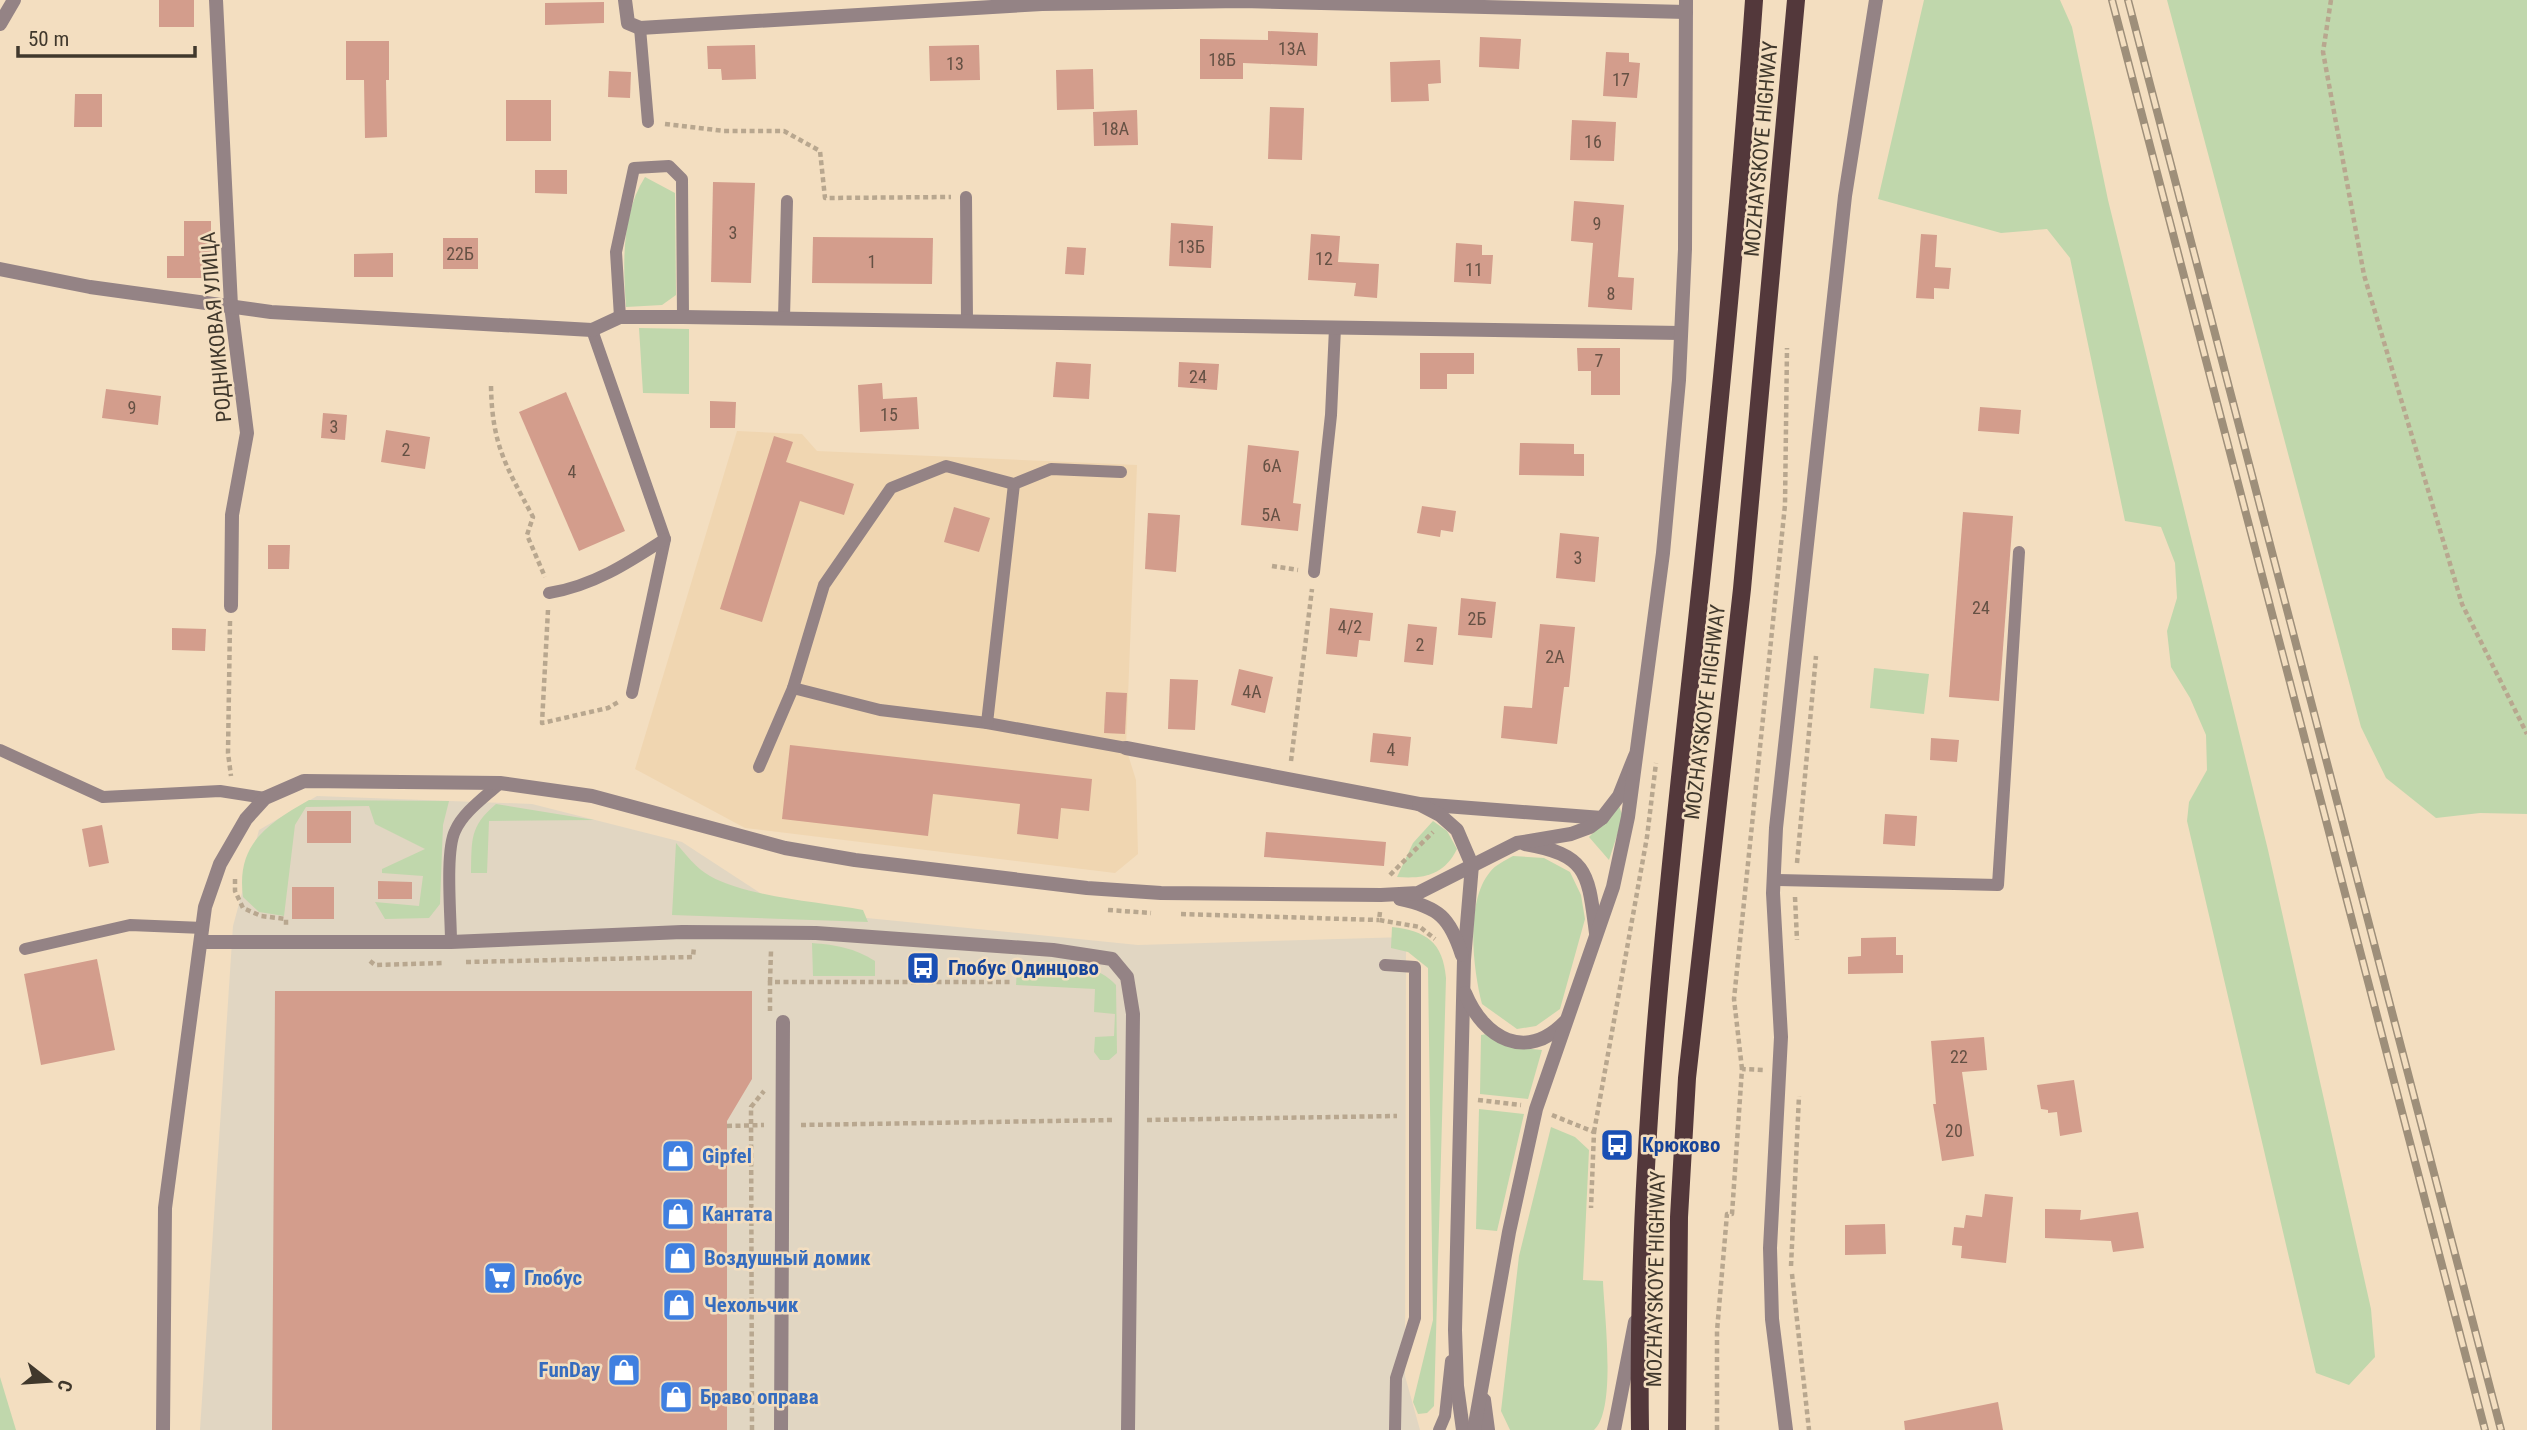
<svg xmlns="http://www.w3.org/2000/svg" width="2527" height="1430" font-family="'Roboto Condensed',sans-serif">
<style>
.commercial{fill:#e1d6c2}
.built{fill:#f0d6b1}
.green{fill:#c0d7ac}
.building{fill:#d39d8c}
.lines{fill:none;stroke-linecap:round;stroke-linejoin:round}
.path{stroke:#b8a78f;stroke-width:4.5;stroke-dasharray:5 3.5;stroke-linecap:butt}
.lane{stroke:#948385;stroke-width:12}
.street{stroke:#948385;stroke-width:14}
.primary{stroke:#53383b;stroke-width:18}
.rail-casing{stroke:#9e8f7a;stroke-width:8}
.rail{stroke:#f3dec0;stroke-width:5;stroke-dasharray:16;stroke-linecap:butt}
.labels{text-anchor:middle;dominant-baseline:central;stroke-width:5;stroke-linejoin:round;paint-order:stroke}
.number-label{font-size:18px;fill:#655144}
.street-label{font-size:21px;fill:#40382c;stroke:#f3dec0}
.transit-label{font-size:21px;font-weight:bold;fill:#164399;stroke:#f3dec0;text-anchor:start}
.shop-label{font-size:21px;font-weight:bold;fill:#366cbe;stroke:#f3dec0;text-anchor:start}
</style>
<rect width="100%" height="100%" fill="#f3dec0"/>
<polygon class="commercial" points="317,796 532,804 682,842 786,910 1138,945 1406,937 1405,1376 1420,1430 200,1430 233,926 259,830"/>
<polygon class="built" points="737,431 802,434 817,451 1137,465 1126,748 1136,780 1138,854 1115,873 745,828 635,769"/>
<g class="green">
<polygon points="1924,0 2060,0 2072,27 2108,200 2268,850 2371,1309 2375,1357 2349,1385 2316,1373 2187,821 2189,802 2207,770 2206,735 2190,698 2171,667 2167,631 2177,598 2175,563 2161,527 2125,521 2070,258 2047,229 2001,233 1878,199"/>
<polygon points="2167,0 2527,0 2527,814 2480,813 2436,818 2386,778 2361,727"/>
<path d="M645 177 675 193 676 295 662 305 626 307C623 264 621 215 645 177Z"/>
<polygon points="639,328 689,329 689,394 643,393"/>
<polygon points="1874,668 1929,674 1924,714 1870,708"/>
<path d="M309 800 449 801 443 825 440 904 429 918 385 919 375 902 419 906 423 876 382 873V869L425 849 375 824 369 806 306 807 295 825 284 916 259 912 243 897C236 844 267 824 309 800Z"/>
<path d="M496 804 594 820 489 821 487 873H471C472 840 469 827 496 804Z"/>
<polygon points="1619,806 1623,817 1609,860 1589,837"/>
<path d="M1433 821 1447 831 1457 849C1444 875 1425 879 1397 877L1413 843Z"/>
<path d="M676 843C686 855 696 868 710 876 747 897 820 902 863 910L868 922 672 915Z"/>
<path d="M1513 856 1544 858 1570 872 1581 895 1585 919 1560 1009 1536 1026 1517 1029 1482 1004C1473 969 1465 902 1490 872 1495 865 1506 860 1513 856Z"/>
<path d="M1392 927C1426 931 1443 942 1446 978L1434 1406 1427 1413 1418 1414 1413 1402 1433 1320 1428 968 1408 952 1391 948Z"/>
<path d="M812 943C837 945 854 948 875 961V976H813Z"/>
<path d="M1047 961C1073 965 1098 965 1116 985L1117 1053 1109 1060H1100L1094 1052 1095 1037 1114 1036 1115 1014 1094 1012 1095 989 1016 985 1017 970Z"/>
<polygon points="1487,1034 1521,1048 1542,1050 1528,1099 1480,1094 1481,1035"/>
<polygon points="1479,1109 1524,1114 1497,1231 1476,1229"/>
<path d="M1551 1127 1575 1137 1589 1150 1583 1280 1603 1281C1604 1312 1617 1410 1594 1430H1510L1501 1411 1519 1256Z"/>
<polygon points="0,1377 16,1430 0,1430"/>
</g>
<g class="building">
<rect x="159" y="0" width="35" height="27"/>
<polygon points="604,2 604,23 545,25 545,3"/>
<polygon points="1268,31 1318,33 1317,66 1243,63 1243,79 1200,79 1200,39 1268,40"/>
<polygon points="1480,37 1521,39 1519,69 1479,67"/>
<polygon points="346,41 389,41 389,80 386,80 387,137 365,138 364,80 346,80"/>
<polygon points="755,45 756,79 722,80 721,69 708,69 707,46"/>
<polygon points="979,45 980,80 930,81 929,46"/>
<polygon points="1606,52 1629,53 1629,62 1640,63 1637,98 1603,96"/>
<polygon points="1440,60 1441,83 1428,84 1429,101 1391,102 1390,62"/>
<polygon points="1093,69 1094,109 1057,110 1056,70"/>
<polygon points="609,71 631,72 630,98 608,97"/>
<polygon points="75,94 102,94 102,127 74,127"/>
<rect x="506" y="100" width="45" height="41"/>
<polygon points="1270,107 1304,108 1302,160 1268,159"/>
<polygon points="1137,110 1138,145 1094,146 1093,112"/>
<polygon points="1572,120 1616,122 1614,161 1570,160"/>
<polygon points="535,170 567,170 567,194 535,193"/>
<polygon points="713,182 755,183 751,283 711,282"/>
<polygon points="1574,201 1624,205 1618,277 1634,278 1632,310 1588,307 1593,243 1571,241"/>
<polygon points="184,221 211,221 211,278 167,278 167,256 184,256"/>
<polygon points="1171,223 1213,226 1211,268 1169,266"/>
<polygon points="1311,234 1340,236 1338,262 1379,264 1377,298 1354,296 1356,283 1308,280"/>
<polygon points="1921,234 1937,235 1935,267 1951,268 1949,289 1934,288 1934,299 1916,298"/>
<polygon points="813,237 933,238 932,284 812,283"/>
<rect x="443" y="238" width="35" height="31"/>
<polygon points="1456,243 1482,245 1482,255 1493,255 1491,284 1454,282"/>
<polygon points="1067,247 1086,248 1084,275 1065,274"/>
<polygon points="393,253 393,277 354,277 354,254"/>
<polygon points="1577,348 1620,348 1620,395 1591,395 1591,371 1578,371"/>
<polygon points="1420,353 1474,353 1474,374 1447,374 1447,389 1420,389"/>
<polygon points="1056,362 1091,364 1089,399 1053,397"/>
<polygon points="1179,362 1219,364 1217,390 1178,387"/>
<polygon points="882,383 883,399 917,397 919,429 860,432 858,385"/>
<polygon points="106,389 161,396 158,425 102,418"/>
<polygon points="566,392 625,531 579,551 519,412"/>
<polygon points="710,401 736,402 735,428 710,428"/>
<polygon points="1980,407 2021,410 2019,434 1978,431"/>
<polygon points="323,413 347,415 345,440 321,438"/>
<polygon points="386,430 430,437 425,469 381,462"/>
<polygon points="774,436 793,442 786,462 854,484 844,515 800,501 762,622 720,609"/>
<polygon points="1520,443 1574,444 1574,454 1584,454 1584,476 1519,475"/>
<polygon points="1248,445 1299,451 1293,503 1301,504 1298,531 1241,525"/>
<polygon points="1422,506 1456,511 1453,532 1441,530 1440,537 1417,533"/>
<polygon points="954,507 990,518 979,552 944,542"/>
<polygon points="1963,512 2013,516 1999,701 1949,697"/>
<polygon points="1148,513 1180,515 1176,572 1145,569"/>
<polygon points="1560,533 1599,537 1595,582 1556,578"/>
<polygon points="268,545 290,545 289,569 268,569"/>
<polygon points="1461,598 1496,602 1492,638 1458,635"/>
<polygon points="1330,608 1373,613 1370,641 1359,640 1357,657 1326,654"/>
<polygon points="1408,624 1437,627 1433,665 1404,662"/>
<polygon points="1540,624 1575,627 1569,687 1564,687 1557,744 1501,738 1504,706 1532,708"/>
<polygon points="172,628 206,629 205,651 172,650"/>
<polygon points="1239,669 1273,677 1265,713 1231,705"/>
<polygon points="1170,679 1198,680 1195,730 1168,729"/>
<polygon points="1106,692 1127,693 1125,734 1104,733"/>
<polygon points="1373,733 1411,737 1408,766 1370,762"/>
<polygon points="1931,738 1959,740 1957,762 1930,760"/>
<polygon points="790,745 1092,779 1089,811 1061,808 1058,839 1017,834 1020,804 933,794 928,836 782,819"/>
<rect x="307" y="811" width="44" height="32"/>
<polygon points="1885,814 1917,816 1915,846 1883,844"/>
<polygon points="102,825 109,863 89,867 82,829"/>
<polygon points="1266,832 1386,842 1384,866 1264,857"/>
<polygon points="378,881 412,882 412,899 378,899"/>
<rect x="292" y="887" width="42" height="32"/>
<polygon points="1896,937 1896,955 1903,955 1903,973 1848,974 1848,957 1861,956 1861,938"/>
<polygon points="97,959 115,1050 41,1065 24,974"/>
<polygon points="275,991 752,991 752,1079 727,1121 727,1430 272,1430"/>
<polygon points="1984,1037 1987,1070 1962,1072 1974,1156 1942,1161 1933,1104 1936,1104 1931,1041"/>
<polygon points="2074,1080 2082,1132 2060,1136 2057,1112 2048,1113 2048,1110 2041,1109 2037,1085"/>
<polygon points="1985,1194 2013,1197 2006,1263 1961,1258 1962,1246 1952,1245 1954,1227 1964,1228 1966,1215 1982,1217"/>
<polygon points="2045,1209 2081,1210 2080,1220 2138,1212 2144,1248 2113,1252 2111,1241 2045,1238"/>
<polygon points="1885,1224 1886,1254 1845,1255 1845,1225"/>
<polygon points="1998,1402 2003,1430 1905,1430 1904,1421"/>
</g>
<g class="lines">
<g class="path">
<polyline points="2331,0 2323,52 2364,275 2462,604 2527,734"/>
<polyline points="665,124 724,131 784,131 820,151 825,198 951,197"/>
<path d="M491 386C492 445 506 466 533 517L527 535 545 577"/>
<polyline points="1272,566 1298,570"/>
<polyline points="548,610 542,723 608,708 620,701"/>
<polyline points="230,621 228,753 231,776"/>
<polyline points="1291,761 1312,589"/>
<polyline points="1797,863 1816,656"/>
<polyline points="1390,875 1433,832"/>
<polyline points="235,879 235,891 243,908 261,916 286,919 286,925"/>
<polyline points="1795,897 1797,940"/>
<polyline points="1108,910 1151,913"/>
<polyline points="1380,912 1379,920 1420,927 1435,939"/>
<polyline points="1181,914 1379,920"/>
<polyline points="370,961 375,965 444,963"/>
<polyline points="466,962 693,957 694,947"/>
<polyline points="770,982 771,951"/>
<polyline points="770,1011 770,982 1013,982"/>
<polyline points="1742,1069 1734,999 1785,505 1787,348"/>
<polyline points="1478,1100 1521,1105"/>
<polyline points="1552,1115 1594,1132 1591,1208"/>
<polyline points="1147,1120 1397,1116"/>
<polyline points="801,1125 1114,1120"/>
<polyline points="727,1126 764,1125"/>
<polyline points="1594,1132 1647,837 1656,763"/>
<polyline points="1791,1266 1799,1096"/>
<polyline points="1792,1274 1809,1430"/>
<polyline points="752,1430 751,1107 764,1091"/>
<polyline points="1717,1430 1717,1331 1727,1214 1732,1214 1742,1069 1764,1070"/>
</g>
<g class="lane">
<polyline points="640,28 648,122"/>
<polyline points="966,197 967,321"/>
<polyline points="620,317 616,252 634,168 669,166 682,179 683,317"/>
<polyline points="784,318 787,201"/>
<polyline points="592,330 665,539 632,693"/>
<polyline points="1314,572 1331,415 1335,328"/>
<path d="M549 593C593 586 628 563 665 539"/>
<polyline points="793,688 880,710 987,723 1126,748"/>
<polyline points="987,723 1014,484"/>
<polyline points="0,750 103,797 220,791 265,798"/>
<polyline points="759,767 793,688 824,585 891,488 946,466 1014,484 1051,469 1121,472"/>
<polyline points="1774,880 1998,885 2019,552"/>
<path d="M451 942C451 916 445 852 455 831 463 812 485 797 500 783"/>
<polyline points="25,949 130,925 203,928"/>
<polyline points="1385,965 1415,967 1415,1318 1396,1378 1395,1430"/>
<polyline points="1439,1430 1445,1416 1451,1361"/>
</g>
<g class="street">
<polyline points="216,0 231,306 247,433 232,515 231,606"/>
<polyline points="625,0 628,23 640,28 1042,4 1242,1 1686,12"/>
<polyline points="0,24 14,0"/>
<polyline points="0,269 90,287 271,312 592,330 620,317 683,317 1681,333"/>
<polyline points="1126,748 1419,804 1602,818"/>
<polyline points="1419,804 1440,815 1457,830 1472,865 1464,960 1455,1330 1457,1386 1463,1430"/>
<path d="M1525 844C1589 855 1588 874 1596 933"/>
<path d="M1400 899C1439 907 1450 918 1462 955"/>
<polyline points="201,942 451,942 682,932 816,933 1053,950 1112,959 1127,977 1133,1014 1128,1430"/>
<path d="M1465 993C1484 1039 1526 1062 1565 1022"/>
<polyline points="1484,1400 1488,1430"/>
<polyline points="163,1430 165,1208 205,907 220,864 246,819 265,798 304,781 500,783 592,796 785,848 855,860 1087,888 1161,893 1381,895 1418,893 1517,843 1571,834 1590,827 1602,818 1619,796 1635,756"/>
<polyline points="781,1430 783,1022"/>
<polyline points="1474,1430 1509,1232 1536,1109 1613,887 1628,817 1663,553 1679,380 1685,249 1686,0"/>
<polyline points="1614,1430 1635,1322"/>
<polyline points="1786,1430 1772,1319 1770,1248 1781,1037 1773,893 1776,828 1845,196 1876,0"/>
</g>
<g class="primary">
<path d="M1640 1430C1636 1165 1666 903 1695 639 1718 427 1739 213 1754 0"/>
<polyline points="1677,1430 1679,1217 1687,1078 1742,589 1796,0"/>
</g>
<defs>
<g id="rail">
<polyline points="2112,0 2485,1430"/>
<polyline points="2128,0 2501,1430"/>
</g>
</defs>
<use href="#rail" class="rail-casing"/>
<use href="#rail" class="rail"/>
</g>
<defs>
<symbol id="bus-square" viewBox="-11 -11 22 22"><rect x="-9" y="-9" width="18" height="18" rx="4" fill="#1a4fb4" stroke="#f3dec0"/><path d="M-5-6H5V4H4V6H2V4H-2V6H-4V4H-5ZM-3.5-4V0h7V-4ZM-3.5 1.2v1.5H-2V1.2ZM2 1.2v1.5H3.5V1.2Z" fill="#fff"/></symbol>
<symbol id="shop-square" viewBox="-11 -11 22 22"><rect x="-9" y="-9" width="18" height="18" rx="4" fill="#3f7fe0" stroke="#f3dec0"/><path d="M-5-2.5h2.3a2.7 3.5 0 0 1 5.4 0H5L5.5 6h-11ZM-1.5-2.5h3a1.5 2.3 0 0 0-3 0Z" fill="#fff"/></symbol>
<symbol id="supermarket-square" viewBox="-11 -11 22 22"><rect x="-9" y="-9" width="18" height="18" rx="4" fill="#3f7fe0" stroke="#f3dec0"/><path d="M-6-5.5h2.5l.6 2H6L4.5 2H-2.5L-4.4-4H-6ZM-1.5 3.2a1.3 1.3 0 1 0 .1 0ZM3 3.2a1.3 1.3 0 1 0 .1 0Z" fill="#fff"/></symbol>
</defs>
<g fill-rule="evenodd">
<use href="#bus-square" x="904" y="949" width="38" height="38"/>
<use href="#bus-square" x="1598" y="1126" width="38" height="38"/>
<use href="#shop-square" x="659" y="1137" width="38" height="38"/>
<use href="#shop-square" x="659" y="1195" width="38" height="38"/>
<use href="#shop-square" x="661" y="1239" width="38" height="38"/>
<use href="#supermarket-square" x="481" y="1259" width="38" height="38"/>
<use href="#shop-square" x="660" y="1286" width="38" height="38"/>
<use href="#shop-square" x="605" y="1351" width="38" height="38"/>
<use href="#shop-square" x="657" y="1378" width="38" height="38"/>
</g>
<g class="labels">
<g class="number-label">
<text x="1292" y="48">13А</text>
<text x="1222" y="59">18Б</text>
<text x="955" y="63">13</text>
<text x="1621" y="79">17</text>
<text x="1115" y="128">18А</text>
<text x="1593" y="141">16</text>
<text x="1597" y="223">9</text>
<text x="733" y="232">3</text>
<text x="1191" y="246">13Б</text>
<text x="460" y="253">22Б</text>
<text x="1324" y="258">12</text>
<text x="872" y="261">1</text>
<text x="1474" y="269">11</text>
<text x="1611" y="293">8</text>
<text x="1599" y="360">7</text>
<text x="1198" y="376">24</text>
<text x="132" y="407">9</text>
<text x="889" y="414">15</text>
<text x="334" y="426">3</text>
<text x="406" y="449">2</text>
<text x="1272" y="465">6А</text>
<text x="572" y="471">4</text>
<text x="1271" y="514">5А</text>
<text x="1578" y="557">3</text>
<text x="1981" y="607">24</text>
<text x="1477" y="618">2Б</text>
<text x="1350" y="626">4/2</text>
<text x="1420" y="644">2</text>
<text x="1555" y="656">2А</text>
<text x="1252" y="691">4А</text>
<text x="1391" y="749">4</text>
<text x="1959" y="1056">22</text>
<text x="1954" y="1130">20</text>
</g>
<g class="street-label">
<text transform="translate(1761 149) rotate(-85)">MOZHAYSKOYE HIGHWAY</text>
<text transform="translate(216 327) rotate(-95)">РОДНИКОВАЯ УЛИЦА</text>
<text transform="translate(1705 712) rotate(-83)">MOZHAYSKOYE HIGHWAY</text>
<text transform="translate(1656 1279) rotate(-89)">MOZHAYSKOYE HIGHWAY</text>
</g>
<g class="transit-label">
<text x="948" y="968">Глобус Одинцово</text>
<text x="1642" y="1145">Крюково</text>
</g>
<g class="shop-label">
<text x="702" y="1156">Gipfel</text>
<text x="702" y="1214">Кантата</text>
<text x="704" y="1258">Воздушный домик</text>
<text x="524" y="1278">Глобус</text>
<text x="704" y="1305">Чехольчик</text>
<text x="600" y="1370" text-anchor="end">FunDay</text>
<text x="700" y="1397">Браво оправа</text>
</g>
</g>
<g transform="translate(49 1381) rotate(107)" stroke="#f3dec0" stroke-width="5" paint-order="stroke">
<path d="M0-5L12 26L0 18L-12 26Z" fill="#40382c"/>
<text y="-10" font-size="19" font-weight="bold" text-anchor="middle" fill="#40382c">С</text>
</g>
<path d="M18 46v10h177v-10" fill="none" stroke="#40382c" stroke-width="3.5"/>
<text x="28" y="46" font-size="21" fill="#40382c" stroke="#f3dec0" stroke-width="5" paint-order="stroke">50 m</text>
</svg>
